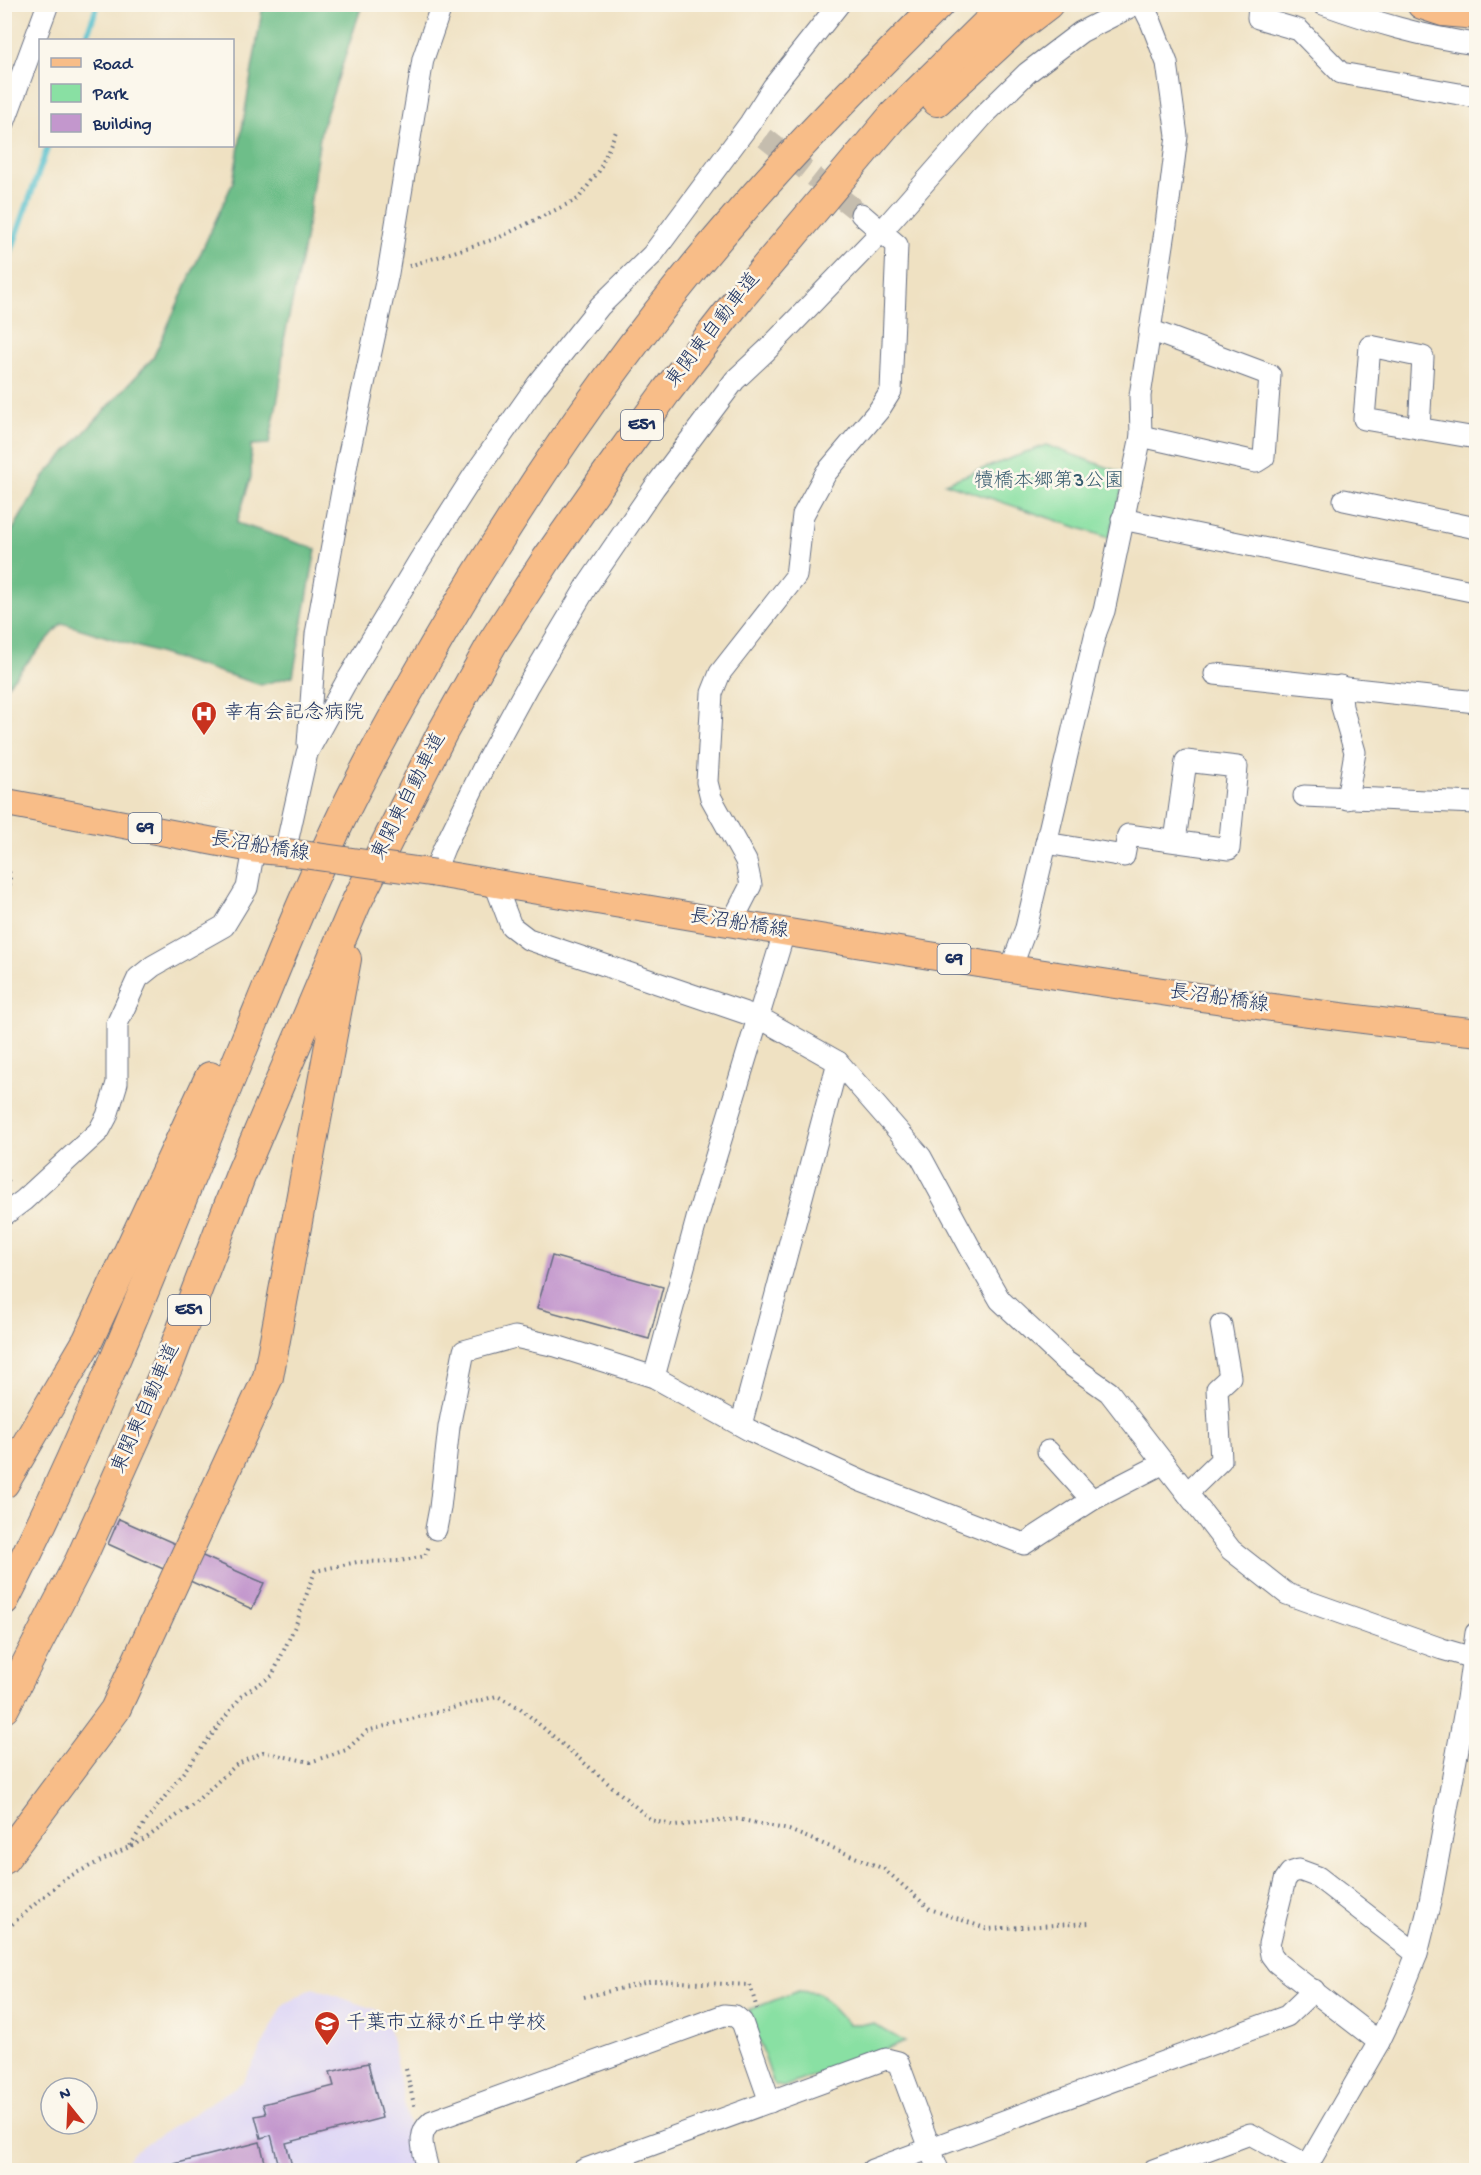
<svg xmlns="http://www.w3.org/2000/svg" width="1481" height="2175" font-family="'Gochi Hand','Klee One',sans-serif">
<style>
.built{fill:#ddd5f6}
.green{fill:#89e0a3;stroke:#528880;stroke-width:1.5}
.forest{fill:#6ebe89;stroke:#447674;stroke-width:1.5}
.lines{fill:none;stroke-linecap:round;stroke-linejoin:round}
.stream{stroke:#54c0cd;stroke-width:6}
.building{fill:#c397cd}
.minor-tunnel{stroke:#c5bdae;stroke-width:21;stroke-dasharray:21 10;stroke-linecap:butt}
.minor-casing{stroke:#656d81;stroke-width:23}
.major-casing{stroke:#656d81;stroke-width:29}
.highway-casing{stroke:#656d81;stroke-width:32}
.path{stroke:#656d81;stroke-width:4;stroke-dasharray:1.5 4.5;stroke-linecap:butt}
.minor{stroke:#fff;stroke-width:21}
.major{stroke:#f8bd88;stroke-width:27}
.highway{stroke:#f8bd88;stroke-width:30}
.major-bridge-casing{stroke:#656d81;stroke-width:29;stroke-linecap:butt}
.major-bridge{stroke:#f8bd88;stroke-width:27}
.labels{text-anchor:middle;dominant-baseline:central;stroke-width:5;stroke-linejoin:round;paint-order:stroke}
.shield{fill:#fbf7ec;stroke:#5e6b89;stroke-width:1.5}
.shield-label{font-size:18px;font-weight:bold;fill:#1b2f5e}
.street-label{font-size:20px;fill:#1b2f5e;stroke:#fbf7ec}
.park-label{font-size:20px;fill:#365b6f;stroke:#fbf7ec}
.poi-label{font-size:20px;fill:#1b2f5e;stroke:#fbf7ec;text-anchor:start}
</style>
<rect width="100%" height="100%" fill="#fbf7ec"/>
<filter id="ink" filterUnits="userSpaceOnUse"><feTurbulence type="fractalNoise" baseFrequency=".0167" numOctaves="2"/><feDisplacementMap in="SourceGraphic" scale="12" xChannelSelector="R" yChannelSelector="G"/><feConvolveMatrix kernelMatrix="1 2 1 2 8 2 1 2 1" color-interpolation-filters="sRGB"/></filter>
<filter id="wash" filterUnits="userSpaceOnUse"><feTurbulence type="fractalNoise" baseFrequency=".008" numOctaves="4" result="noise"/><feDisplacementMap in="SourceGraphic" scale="24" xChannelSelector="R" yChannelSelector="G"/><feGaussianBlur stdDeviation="1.35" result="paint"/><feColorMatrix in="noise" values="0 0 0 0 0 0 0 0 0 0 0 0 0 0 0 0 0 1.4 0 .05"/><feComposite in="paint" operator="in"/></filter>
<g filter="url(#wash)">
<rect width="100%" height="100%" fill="#efe1c2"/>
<polygon class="built" points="313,1988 386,2013 418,2170 120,2170 133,2152 243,2082 284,2004"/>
<g class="green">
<polygon points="1046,445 1126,474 1109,538 945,483"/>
<polygon points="798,1991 819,1993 848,2024 874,2024 905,2042 783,2087 774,2085 749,2010"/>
</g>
<polygon class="forest" points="263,5 362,5 321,130 304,246 284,340 280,387 269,444 251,445 251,477 237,523 316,549 293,676 261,685 62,623 5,688 5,543 45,475 153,358 233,182"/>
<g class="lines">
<g class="stream">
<polyline points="85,40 98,4"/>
<polyline points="4,271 48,146"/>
</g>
</g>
<g id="blocks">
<g class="building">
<polygon points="552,1256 663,1287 649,1339 537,1308"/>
<polygon points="119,1519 264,1583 252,1609 108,1544"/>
<polygon points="368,2063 382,2118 286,2143 293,2170 280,2170 271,2135 261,2138 255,2116 266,2114 263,2104 334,2086 330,2072"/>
<polygon points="260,2142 267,2170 151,2170"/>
</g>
</g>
</g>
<g filter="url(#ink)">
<use href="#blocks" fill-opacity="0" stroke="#656d81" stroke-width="1.5"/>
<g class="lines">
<polyline class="minor-tunnel" points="765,138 861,214"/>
<defs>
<g id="minor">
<polyline points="1259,4 1258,18 1299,30 1341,73 1476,97"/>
<path d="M1323 4C1374 22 1423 37 1476 44"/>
<polyline points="4,123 48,4"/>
<polyline points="1419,429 1423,357 1370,346 1364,419 1476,438"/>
<polyline points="1141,436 1256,462 1264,457 1270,375 1150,330"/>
<polyline points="1344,500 1476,528"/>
<polyline points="1122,519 1476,592"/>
<polyline points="1215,674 1476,702"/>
<polyline points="1340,686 1342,707 1355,752 1347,799"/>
<polyline points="308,744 316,634 348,458 388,273 423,59 442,4"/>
<polyline points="1304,796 1476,803"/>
<polyline points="1046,843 1124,856 1128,835 1229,849 1237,767 1186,761 1175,841"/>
<polyline points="285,852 307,753 345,684 419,561 474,475 537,385 600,306 652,255 750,123 773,87 839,4"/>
<polyline points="434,873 444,848 486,762 528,685 587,586 654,488 735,380 766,351 881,232 983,116 1027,73 1081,32 1136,4"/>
<polyline points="495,884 511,926 528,939 760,1018 838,1062 921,1157 974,1255 1000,1300 1065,1361 1109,1392 1231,1550 1287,1594 1442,1649 1473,1658"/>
<polyline points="731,924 751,885 746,861 711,798 707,782 712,693 720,673 796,576 803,515 826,473 879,410 891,391 897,245 861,214"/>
<polyline points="1011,968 1026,928 1096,632 1104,611 1141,436 1140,396 1166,225 1177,136 1167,63 1151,22 1142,4"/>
<polyline points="4,1215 24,1200 99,1131 107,1116 117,1083 117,1024 138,978 153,966 224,926 247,888 254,849"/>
<polyline points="654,1377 698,1215 784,933"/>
<polyline points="741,1425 838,1062"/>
<polyline points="1048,1451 1092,1500"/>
<polyline points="1187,1493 1221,1460 1217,1389 1230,1377 1221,1325"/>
<polyline points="436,1529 440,1508 449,1427 464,1351 515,1337 556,1346 654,1377 749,1430 861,1481 1024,1544 1092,1500 1164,1463"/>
<polyline points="1379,2042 1277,1963 1271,1955 1269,1944 1285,1880 1290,1873 1299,1870 1318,1877 1417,1954"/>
<path d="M428 2170C424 2151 415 2135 432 2121L724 2015 735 2016 742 2022 770 2102"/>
<polyline points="583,2170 886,2059 898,2062 938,2170"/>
<polyline points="872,2170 1287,2016 1314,1990"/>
<polyline points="1153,2170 1250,2134 1307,2165"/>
<polyline points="1305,2170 1379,2042 1394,2011 1417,1954 1430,1902 1467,1699 1476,1633"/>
</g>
<g id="major">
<polyline points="4,802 254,849 285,852"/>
<path d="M434 873C619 905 803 935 988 965 1151 990 1313 1016 1476 1032"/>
</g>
<g id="highway">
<polyline points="1422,4 1443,11 1476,14"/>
<polyline points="937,101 1014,30 1048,4"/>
<polyline points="4,1483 88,1340 210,1077"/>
<path d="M4 1600C96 1419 169 1228 246 1040 278 962 309 884 346 808 385 729 429 654 474 579 551 454 636 333 732 222 797 146 868 75 939 4"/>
<polyline points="4,1708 80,1561 169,1363 241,1174 356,903 442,733 493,642 547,559 606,475 666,392 739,299 894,115 1007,4"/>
<polyline points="4,1859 115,1710 268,1377 346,959"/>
</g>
</defs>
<use href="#minor" class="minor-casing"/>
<use href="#major" class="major-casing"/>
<use href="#highway" class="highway-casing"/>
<g class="path">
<polyline points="409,266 498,238 578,199 599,171 617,129"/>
<path d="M4 861C15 875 8 895 4 912"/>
<polyline points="4,1177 12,1185"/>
<polyline points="130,1846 144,1824 243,1694 272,1676 296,1624 315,1571 357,1562 400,1561 425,1556 429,1546"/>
<polyline points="4,1933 10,1926 64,1879 145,1839 193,1804 236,1765 263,1752 310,1762 346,1750 367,1731 497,1696 520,1708 651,1820 675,1826 738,1819 789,1830 884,1869 930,1909 988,1929 1090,1923"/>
<polyline points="584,1997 653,1981 750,1985 757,2009"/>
<polyline points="406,2069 415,2109"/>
</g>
<use href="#minor" class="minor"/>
<use href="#major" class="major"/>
<use href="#highway" class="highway"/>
<defs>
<polyline id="major-bridge" points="285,852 434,873"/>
</defs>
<use href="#major-bridge" class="major-bridge-casing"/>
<use href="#major-bridge" class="major-bridge"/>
</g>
</g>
<defs>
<symbol id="hospital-pin" viewBox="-11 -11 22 30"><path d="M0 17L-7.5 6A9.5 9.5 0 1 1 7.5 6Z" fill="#c8321e" stroke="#fbf7ec"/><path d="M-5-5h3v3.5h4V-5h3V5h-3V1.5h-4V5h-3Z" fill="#fff"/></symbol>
<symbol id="school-pin" viewBox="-11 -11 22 30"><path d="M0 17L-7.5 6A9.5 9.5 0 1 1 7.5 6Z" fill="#c8321e" stroke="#fbf7ec"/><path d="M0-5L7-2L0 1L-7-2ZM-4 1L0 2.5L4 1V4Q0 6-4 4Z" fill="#fff"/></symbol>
</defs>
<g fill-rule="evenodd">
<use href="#hospital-pin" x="189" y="699" width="30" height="40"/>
<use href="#school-pin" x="312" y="2009" width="30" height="40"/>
</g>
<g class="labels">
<g class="shield">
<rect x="621" y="410" width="42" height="30" rx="4.5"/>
<rect x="128.5" y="813" width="33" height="30" rx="4.5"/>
<rect x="937.5" y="944" width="33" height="30" rx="4.5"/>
<rect x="168" y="1295" width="42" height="30" rx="4.5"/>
</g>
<g class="shield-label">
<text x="642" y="425">E51</text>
<text x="145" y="828">69</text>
<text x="954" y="959">69</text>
<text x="189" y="1310">E51</text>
</g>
<g class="street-label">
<text transform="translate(714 331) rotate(-52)">東関東自動車道</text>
<text transform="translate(410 797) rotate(-63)">東関東自動車道</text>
<text transform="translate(260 848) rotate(9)">長沼船橋線</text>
<text transform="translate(739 925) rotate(9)">長沼船橋線</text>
<text transform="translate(1219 1000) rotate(8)">長沼船橋線</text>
<text transform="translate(147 1409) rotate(-66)">東関東自動車道</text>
</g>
<g class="park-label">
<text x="1049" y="482">犢橋本郷第3公園</text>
</g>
<g class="poi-label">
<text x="224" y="714">幸有会記念病院</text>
<text x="346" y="2024">千葉市立緑が丘中学校</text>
</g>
</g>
<rect width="1481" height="2175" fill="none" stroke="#fbf7ec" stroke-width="24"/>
<rect x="39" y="39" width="195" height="108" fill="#fbf7ec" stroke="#a1a7b3" stroke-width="1.5"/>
<rect x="51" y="58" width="30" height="9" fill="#f8bd88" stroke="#a1a7b3" stroke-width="1.5"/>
<text x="93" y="69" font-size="18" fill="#1b2f5e">Road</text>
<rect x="51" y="84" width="30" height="18" fill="#89e0a3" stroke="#a1a7b3" stroke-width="1.5"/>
<text x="93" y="99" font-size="18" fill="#1b2f5e">Park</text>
<rect x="51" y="114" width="30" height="18" fill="#c397cd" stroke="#a1a7b3" stroke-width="1.5"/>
<text x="93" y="129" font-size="18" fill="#1b2f5e">Building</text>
<g transform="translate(69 2106) rotate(342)"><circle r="28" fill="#fbf7ec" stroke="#a1a7b3" stroke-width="1.5"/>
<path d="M0-4.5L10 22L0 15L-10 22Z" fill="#c8321e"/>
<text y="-9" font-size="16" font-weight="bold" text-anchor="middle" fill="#1b2f5e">N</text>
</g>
</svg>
